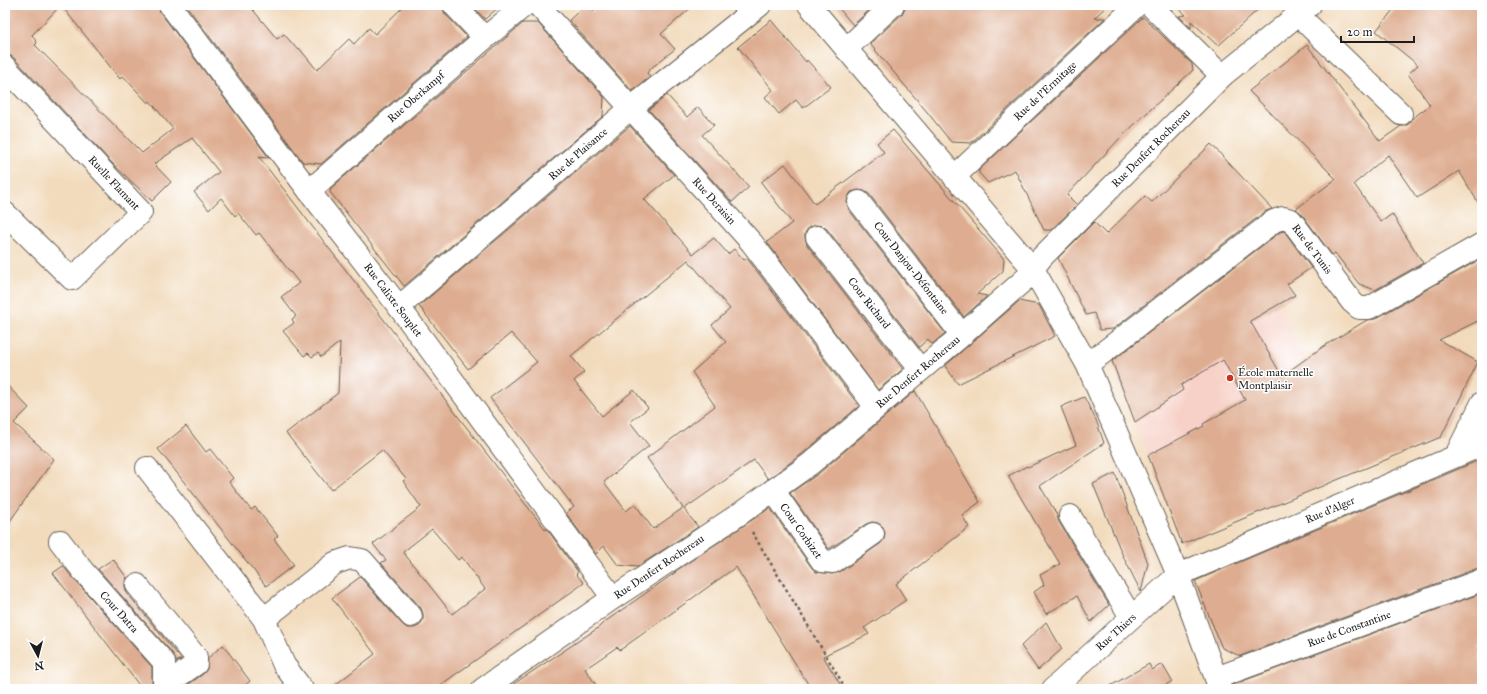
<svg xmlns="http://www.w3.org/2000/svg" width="1487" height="694" font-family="'IM FELL Great Primer',serif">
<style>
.built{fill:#f7d1c7}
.building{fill:#dead91;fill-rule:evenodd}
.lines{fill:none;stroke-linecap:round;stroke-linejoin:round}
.minor-casing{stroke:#675f54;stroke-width:24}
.major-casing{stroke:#675f54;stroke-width:24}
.path{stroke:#675f54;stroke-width:2.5;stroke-dasharray:3 3;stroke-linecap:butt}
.minor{stroke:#fff;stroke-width:22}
.major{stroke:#fff;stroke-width:22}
.poi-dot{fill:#c8321e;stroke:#fff;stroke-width:1.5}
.labels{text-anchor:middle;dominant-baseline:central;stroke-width:3;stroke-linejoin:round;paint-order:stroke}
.street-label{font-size:11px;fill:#1c1c1c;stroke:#fff}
.poi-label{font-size:11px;fill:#1c1c1c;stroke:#fff;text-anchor:start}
</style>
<rect width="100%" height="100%" fill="#fff"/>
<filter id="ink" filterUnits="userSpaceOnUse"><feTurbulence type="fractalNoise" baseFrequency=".025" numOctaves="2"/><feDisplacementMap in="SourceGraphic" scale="8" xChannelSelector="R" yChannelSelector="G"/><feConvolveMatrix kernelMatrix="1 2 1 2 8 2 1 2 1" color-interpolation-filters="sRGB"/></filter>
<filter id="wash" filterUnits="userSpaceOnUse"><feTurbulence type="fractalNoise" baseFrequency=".012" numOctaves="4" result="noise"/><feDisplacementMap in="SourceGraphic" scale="16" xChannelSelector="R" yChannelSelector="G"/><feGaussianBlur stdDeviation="0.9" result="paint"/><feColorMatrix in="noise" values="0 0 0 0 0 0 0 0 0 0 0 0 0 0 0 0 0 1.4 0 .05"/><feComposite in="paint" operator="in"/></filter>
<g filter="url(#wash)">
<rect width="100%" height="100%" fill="#f2dbbd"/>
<polygon class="built" points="1278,305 1306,359 1159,481 1123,392 1166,363"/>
<g id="blocks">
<g class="building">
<path d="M5 5H61L32 35 37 43 35 45 142 153 173 129 150 101 148 103 123 76 120 79 61 5H158L160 12 269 158 259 157 523 501 546 530 547 529 578 572 576 574 584 583 435 689H330L375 654 332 598 360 577 402 624 407 628H414L419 626 423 620V614L421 608 381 563 386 560 373 544 421 507 403 481 406 479 382 450 331 490 286 433 338 393 340 342 321 357 318 353 312 357 308 353 304 356 283 331 294 323 292 319 296 316 281 297 299 283 259 233 256 235 238 213 235 216 221 198 209 210 194 192 219 172 192 138 154 164 171 182 152 201 112 163 14 58 9 55H5ZM432 529 458 560 462 557 485 589 452 614 403 552Z"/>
<polygon points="186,5 249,5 277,39 284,34 297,49 299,48 317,70 349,39 354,44 369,28 375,34 405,5 442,5 445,14 467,37 321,164 303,162"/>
<polygon points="471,5 501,5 485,19"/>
<polygon points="586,5 592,12 600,5 694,5 661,34 675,49 650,69 647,73 650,77 632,91 569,20"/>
<polygon points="836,5 875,5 853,25"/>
<polygon points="905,5 1108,5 1094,18 1105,18 971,143 951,142 928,113 870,44 902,14 905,9"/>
<polygon points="1175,5 1263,5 1218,46 1191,21 1191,28 1179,16 1186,15"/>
<polygon points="1397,5 1482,5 1482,209 1459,171 1417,198 1388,155 1354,184 1381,222 1392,214 1423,263 1375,290 1359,284 1335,253 1332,255 1301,213 1296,209 1336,179 1249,91 1307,45 1380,141 1401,126 1405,126 1410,123 1413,118 1430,105 1408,74 1418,65 1376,31"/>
<polygon points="1143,17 1192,64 1193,70 1121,137 1067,195 1077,205 1051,230 1044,230 1015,170 988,183 979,173 979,170"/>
<polygon points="771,20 806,62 807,60 831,87 803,108 796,100 779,114 765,97 773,90 738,47"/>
<polygon points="523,23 538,23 604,97 603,116 404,286 330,192 331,188"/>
<polygon points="667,95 687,117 698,107 714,125 702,135 749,187 732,202 649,110"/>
<path d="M630 126 674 175 644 199 693 254 714 238 728 254 734 249 744 260 747 258 859 406 802 454 768 479 754 460 684 509 698 527 637 567 618 565 604 546 596 554 566 513 574 507 490 398 537 362 511 333 468 369 419 306ZM688 260 730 309 712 325 726 342 692 372 715 406 647 458 683 508 653 529 635 504 626 511 604 482 649 446 630 422 648 408 634 390 602 416 574 381 584 372 571 356Z"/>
<polygon points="893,130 1004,259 1003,271 977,294 987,296 964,317 869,194 864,191 858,190 851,192 848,197 847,203 849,210 945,333 932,344 928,339 919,347 827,229 822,226 816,225 809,227 805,233 805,238 807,245 903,369 878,390 767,242 792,223 761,182 785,164 815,204 884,152 877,143"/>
<polygon points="1211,144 1272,209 1266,211 1113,329 1100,330 1094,313 1086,315 1058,258 1094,222 1106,234 1145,196 1152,202"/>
<polygon points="1284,231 1311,268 1287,284 1295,295 1250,321 1282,376 1324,346 1367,320 1375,319 1482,258 1482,319 1439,340 1478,362 1441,437 1182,544 1148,455 1204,426 1203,424 1245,400 1223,360 1181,385 1183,390 1135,422 1112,361 1280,232"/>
<polygon points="1019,301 1039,305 1055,336 958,384 945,366"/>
<polygon points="5,383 29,408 14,423 54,459 5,528"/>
<polygon points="915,391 980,502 962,515 969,527 896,584 906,600 864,628 869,634 823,656 843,689 811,689 736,567 620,650 617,647 585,669 599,689 506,689 598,628 603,623 676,572 674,572 770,508 812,568 816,572 832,574 840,572 880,544 884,539 885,533 883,527 878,523 872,522 866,524 829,549 790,493 818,474"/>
<polygon points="1084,397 1096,420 1104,443 1040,486 1056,513 1059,522 1109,605 1091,622 1077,596 1046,614 1034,592 1044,585 1040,575 1060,564 1008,476 1027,466 1028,467 1076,445 1061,407"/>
<polygon points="186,426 206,452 210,449 233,478 229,482 251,510 255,507 278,536 274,539 294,565 266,586 158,449"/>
<polygon points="1482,459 1482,568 1478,568 1240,656 1222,648 1195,581"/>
<polygon points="1115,473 1148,563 1141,592 1123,556 1093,484"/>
<polygon points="113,559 127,578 125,581 125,587 127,593 181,659 176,662 173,654 98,569"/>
<polygon points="63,566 74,579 152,667 152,689 142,689 53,573"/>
<polygon points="1482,593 1482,646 1478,647 1482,669 1482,689 1232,689 1232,685"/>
<polygon points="1046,622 1062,649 1038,670 1021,646"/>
<polygon points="223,645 250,681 241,689 182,689 203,674 207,669 208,658"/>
<polygon points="1149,664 1152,670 1162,664 1172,681 1163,687 1164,689 1105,689"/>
</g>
</g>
</g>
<g filter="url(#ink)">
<use href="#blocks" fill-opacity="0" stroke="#675f54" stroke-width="1"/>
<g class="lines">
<defs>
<g id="minor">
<polyline points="170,5 309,191 399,307 613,598"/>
<polyline points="454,5 485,38"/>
<polyline points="538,5 752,243 876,407"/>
<polyline points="1150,5 1222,76"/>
<polyline points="1298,15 1401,114"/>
<polyline points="846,49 893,5"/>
<polyline points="5,67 141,212 72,279 5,213"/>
<polyline points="954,177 1137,5"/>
<polyline points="309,191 485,38 525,5"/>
<polyline points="859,202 962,335"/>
<polyline points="817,237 920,369"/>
<polyline points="399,307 631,108 760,5"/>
<polyline points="1087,364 1100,355 1274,221 1283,218 1291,220 1352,302 1359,308 1369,308 1482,244"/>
<polyline points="1456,455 1482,403"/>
<polyline points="147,468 264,619 284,665 302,689"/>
<polyline points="773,490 822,561 833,562 873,534"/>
<polyline points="1070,516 1131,617"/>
<polyline points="60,541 83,571 164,662 164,686 166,689"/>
<polyline points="137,585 196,657 196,664 164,686"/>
<polyline points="264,619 335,563 350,558 362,560 411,616"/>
<polyline points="1216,678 1482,580"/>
<polyline points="483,689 613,598 741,513 810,464 962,335 1024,280 1042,257 1222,76 1310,5"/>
<polyline points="1053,689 1178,575 1482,445"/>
</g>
<polyline id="major" points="809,5 1033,269 1087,364 1178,575 1220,689"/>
</defs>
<use href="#minor" class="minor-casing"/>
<use href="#major" class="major-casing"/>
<polyline class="path" points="752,532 846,689"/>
<use href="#minor" class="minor"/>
<use href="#major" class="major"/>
</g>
</g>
<circle class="poi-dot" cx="1230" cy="378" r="4"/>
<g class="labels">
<g class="street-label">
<text transform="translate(1045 91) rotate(-43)">Rue de l'Ermitage</text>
<text transform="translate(416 97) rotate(-41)">Rue Oberkampf</text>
<text transform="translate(1151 148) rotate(-45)">Rue Denfert Rochereau</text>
<text transform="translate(578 154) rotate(-41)">Rue de Plaisance</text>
<text transform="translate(114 183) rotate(47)">Ruelle Flamant</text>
<text transform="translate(714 201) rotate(48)">Rue Deraisin</text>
<text transform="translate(1312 249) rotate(53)">Rue de Tunis</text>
<text transform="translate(911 268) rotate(52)">Cour Danjou-Défontaine</text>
<text transform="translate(393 300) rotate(53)">Rue Calixte Souplet</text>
<text transform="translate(869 303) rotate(52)">Cour Richard</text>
<text transform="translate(918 372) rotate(-40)">Rue Denfert Rochereau</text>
<text transform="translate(1330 510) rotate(-23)">Rue d'Alger</text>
<text transform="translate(801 531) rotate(55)">Cour Corbizet</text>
<text transform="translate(659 567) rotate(-34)">Rue Denfert Rochereau</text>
<text transform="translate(119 612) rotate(48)">Cour Datra</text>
<text transform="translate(1349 629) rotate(-20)">Rue de Constantine</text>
<text transform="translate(1116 632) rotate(-42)">Rue Thiers</text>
</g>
<g class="poi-label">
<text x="1238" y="372">École maternelle<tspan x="1238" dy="13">Montplaisir</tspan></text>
</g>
</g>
<rect width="1487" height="694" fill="none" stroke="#fff" stroke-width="20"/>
<g transform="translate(38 656) rotate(173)" stroke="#ffffff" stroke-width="3" paint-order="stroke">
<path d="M0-3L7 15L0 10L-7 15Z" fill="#1c1c1c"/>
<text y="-6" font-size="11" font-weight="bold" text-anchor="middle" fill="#1c1c1c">N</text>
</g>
<path d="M1341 36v6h73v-6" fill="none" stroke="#1c1c1c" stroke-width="2"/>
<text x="1347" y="36" font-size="12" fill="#1c1c1c" stroke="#ffffff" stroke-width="3" paint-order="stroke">20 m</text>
</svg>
